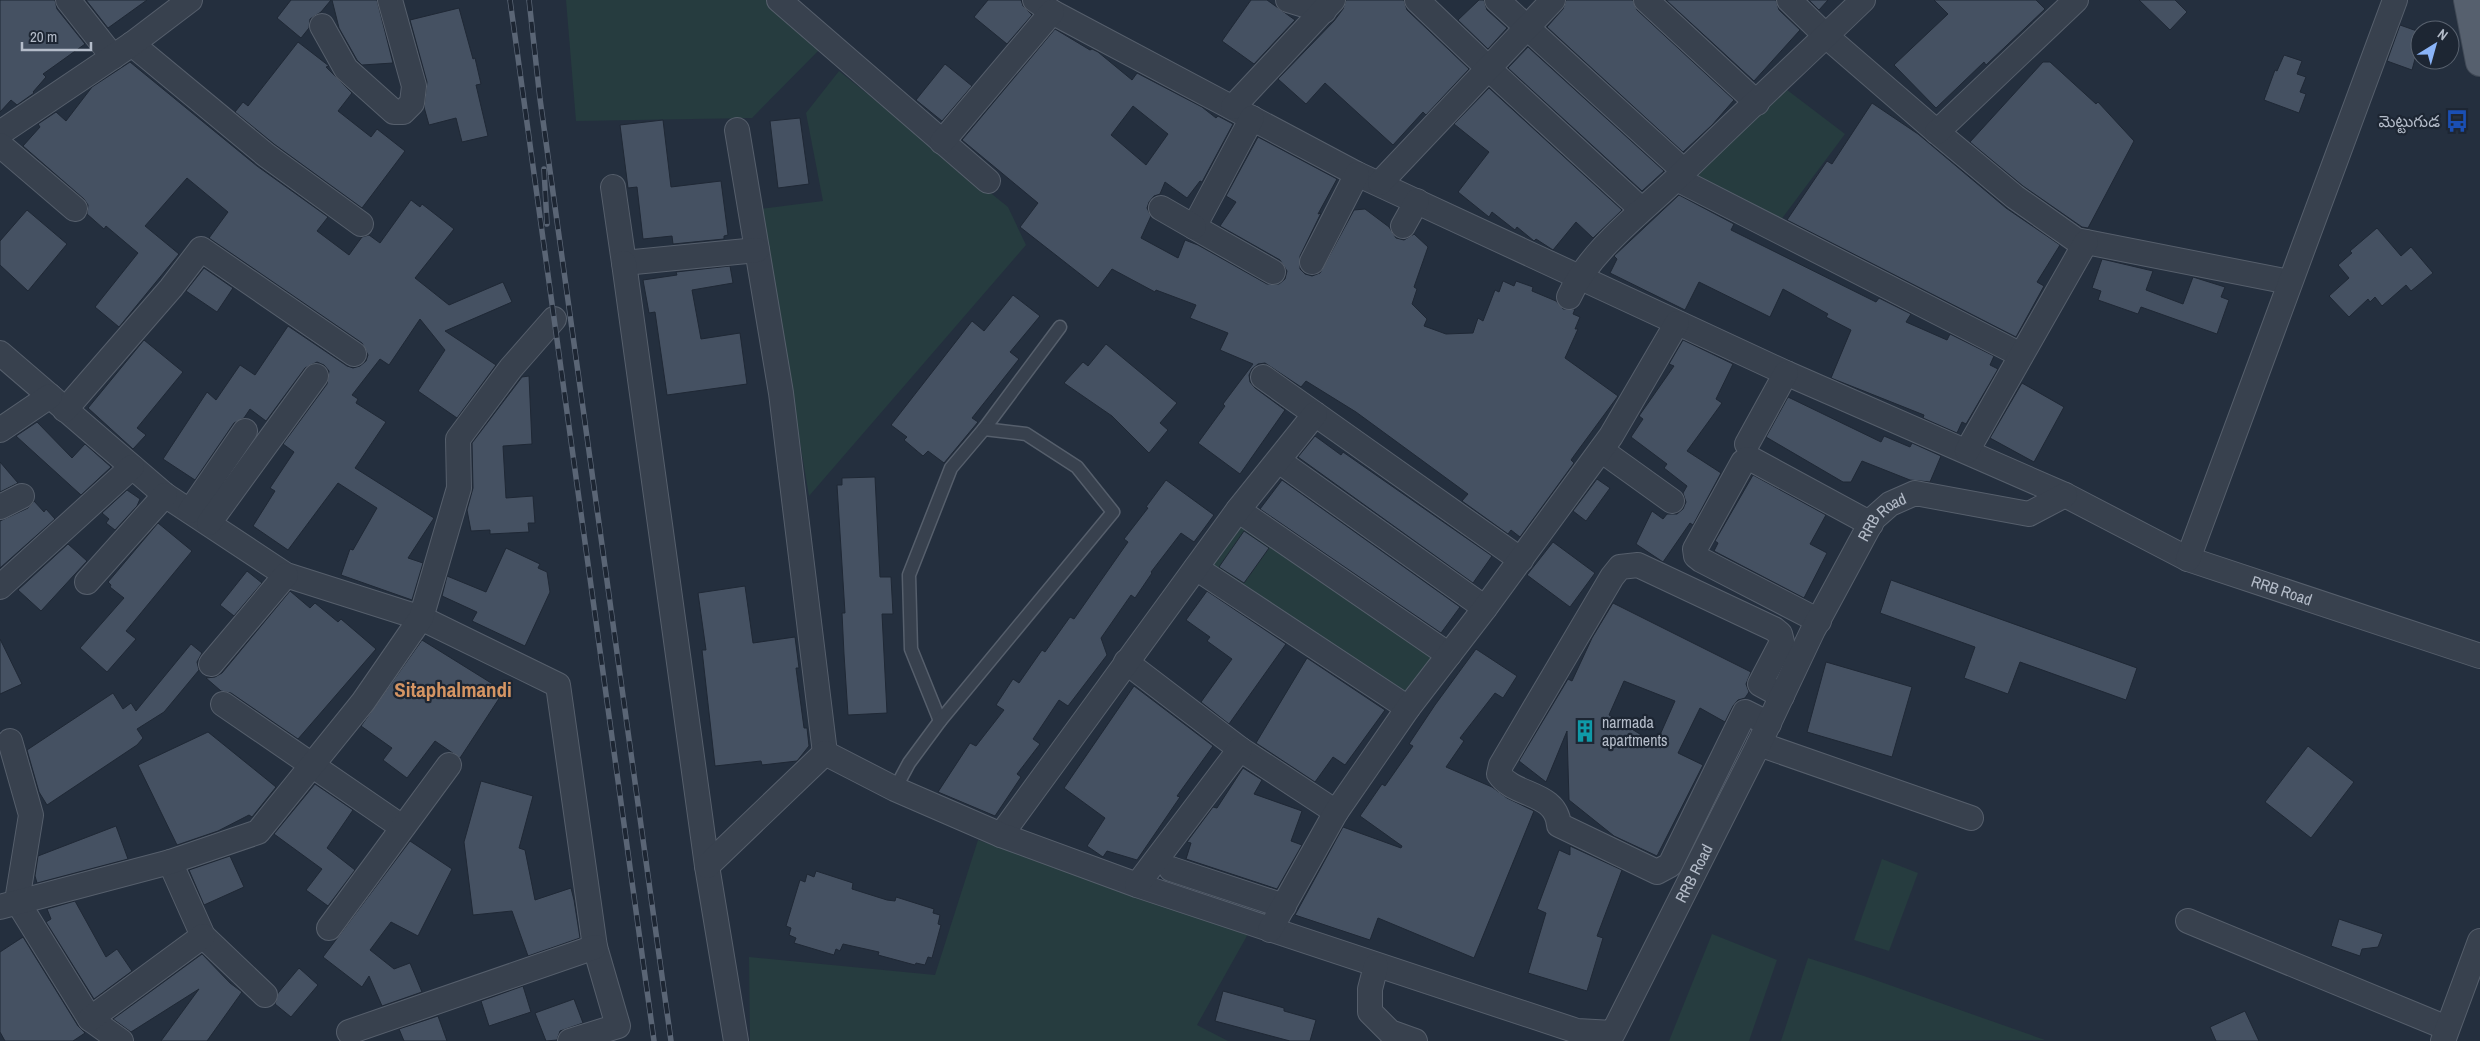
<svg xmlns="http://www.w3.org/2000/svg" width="2480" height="1041" font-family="'Archivo Narrow','Noto Sans Telugu',sans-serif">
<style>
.green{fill:#263c3f}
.building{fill:#455162;stroke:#1f2835;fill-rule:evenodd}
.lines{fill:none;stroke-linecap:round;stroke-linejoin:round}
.service-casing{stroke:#565f6c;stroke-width:15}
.minor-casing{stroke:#565f6c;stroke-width:26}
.primary-casing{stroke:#414a57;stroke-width:30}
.service{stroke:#38414e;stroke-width:12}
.minor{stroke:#38414e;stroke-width:24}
.primary{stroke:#56606e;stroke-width:28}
.rail-casing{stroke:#5a6575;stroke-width:5.5}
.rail{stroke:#1d2633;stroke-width:4;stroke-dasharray:11;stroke-linecap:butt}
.labels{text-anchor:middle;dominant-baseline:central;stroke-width:4.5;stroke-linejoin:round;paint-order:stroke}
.poi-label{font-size:16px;fill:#b4bcc9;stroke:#1d2633;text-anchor:end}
.street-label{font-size:16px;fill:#b4bcc9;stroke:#1d2633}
.district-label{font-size:21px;font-weight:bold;fill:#d59563;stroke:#1d2633}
</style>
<rect width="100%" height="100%" fill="#242f3e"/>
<g class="green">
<polygon points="566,0 767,0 822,47 752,118 576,121"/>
<polygon points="839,71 1008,207 1026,245 809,496 761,209 823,201 806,113"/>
<polygon points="1778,83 1845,134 1777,225 1677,179"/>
<polygon points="1238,510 1449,655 1408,708 1196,568"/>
<polygon points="978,840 1248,934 1197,1025 1228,1041 750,1041 749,957 935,975"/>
<polygon points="1882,859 1918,873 1889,951 1854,940"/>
<polygon points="1712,934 1777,960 1749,1041 1669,1041"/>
<polygon points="1808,958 1864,976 2045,1040 1781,1041"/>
</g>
<g class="building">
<polygon points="0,0 55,0 57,9 85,44 43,74 46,77 33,92 34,93 17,105 11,100 0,112"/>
<polygon points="86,0 147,0 108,28"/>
<polygon points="291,0 331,0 321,12 310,19 309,28 301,38 277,18"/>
<polygon points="332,0 377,0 393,63 362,65 357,60 339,28"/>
<polygon points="988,0 1021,0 1023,6 1032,15 1007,44 974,17"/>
<polygon points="1251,0 1267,0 1295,20 1254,64 1222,41"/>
<polygon points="1346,0 1404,0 1407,10 1469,69 1426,115 1423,112 1393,145 1325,83 1306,104 1278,79 1334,21 1343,9"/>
<polygon points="1479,0 1484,0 1487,10 1507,28 1488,49 1458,20"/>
<polygon points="1566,0 1633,0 1637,10 1734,100 1712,125 1683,152 1547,27 1563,9"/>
<polygon points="1666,0 1776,0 1779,10 1800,30 1754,81"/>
<polygon points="1809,0 1828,0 1819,10"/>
<polygon points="1934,0 2036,0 2045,9 1986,65 1984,62 1936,108 1894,65 1948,14"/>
<polygon points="2139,0 2175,0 2187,12 2170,30"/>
<polygon points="459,8 473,59 475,58 481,84 476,85 488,136 462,142 456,118 429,125 424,107 427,82 410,20"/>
<polygon points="2400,25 2417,31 2415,39 2420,41 2412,70 2387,61"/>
<path d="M1055 29 1090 50 1092 49 1098 52 1132 80 1137 73 1202 107 1216 118 1218 116 1233 124 1202 182 1200 181 1187 198 1165 182 1160 194 1154 196 1149 202 1147 208 1151 216 1141 238 1178 258 1185 240 1198 245 1267 284H1279L1285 279 1287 271 1280 260 1220 226 1236 202 1226 196 1258 137 1337 179 1318 214 1321 213 1300 256V269L1305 274 1312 276 1320 273 1354 210 1365 209 1389 227 1396 238 1404 240 1414 234 1428 247 1414 287 1417 289 1412 304 1427 319 1424 326 1446 334 1473 333 1478 318 1483 321 1495 290 1499 292 1503 281 1514 286 1516 281 1533 287 1532 291 1556 301 1563 309H1575L1573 314 1580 317 1575 329H1578L1565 358 1618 396 1576 453 1571 460 1574 463 1520 537 1511 530 1508 534 1462 501 1468 494 1356 412 1306 381 1301 387 1265 363 1258 364 1252 369 1249 375 1250 382 1255 388 1285 410 1240 474 1198 443 1225 406 1223 404 1253 364 1220 350 1228 333 1190 318 1196 305 1156 290 1155 292 1112 269 1098 288 1020 227 1038 203 962 140ZM1133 106 1168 134 1146 165 1111 135Z"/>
<polygon points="298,42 329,66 326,67 352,93 338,111 371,137 377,129 405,151 362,208 274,144 235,112 243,102 248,106"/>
<polygon points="1528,47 1664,171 1642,191 1508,68"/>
<polygon points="2284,55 2302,61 2297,74 2306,77 2300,92 2306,94 2299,113 2264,100 2275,70 2277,71"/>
<polygon points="130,62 257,166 328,217 317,231 349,255 362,237 369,235 380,243 411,200 420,207 422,204 454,229 415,278 449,305 503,282 512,302 445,331 496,365 457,418 418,391 445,350 420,319 389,365 380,359 352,395 358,399 356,403 386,422 355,468 434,518 408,558 423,563 412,600 341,575 350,549 353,550 377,508 338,483 288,550 253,526 275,491 270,488 294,452 283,444 327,384 329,371 324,365 317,362 305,368 266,421 250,409 244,418 234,423 195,480 163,459 207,392 216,400 240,365 255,375 288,326 347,366 353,368 360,366 366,361 368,355 362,343 209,238 228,212 187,178 145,226 179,254 119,327 95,307 138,253 106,226 104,229 87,214 88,205 84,199 23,146 40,127 38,124 56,112 66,121 92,87"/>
<polygon points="2043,62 2050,62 2096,104 2098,102 2134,141 2088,228 2082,227 2023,186 1970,142"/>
<polygon points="945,64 972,86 942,121 916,100"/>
<polygon points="1489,88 1622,210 1593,238 1576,222 1553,250 1536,239 1534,241 1517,227 1515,230 1492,212 1489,217 1458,192 1489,152 1454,124"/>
<polygon points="1872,103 1918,134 2006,208 2060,245 2037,282 2044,286 2016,337 1787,220 1827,161 1832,164"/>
<polygon points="800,118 809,184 778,188 770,121"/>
<polygon points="663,120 671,187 721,181 728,235 724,236 724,239 673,244 672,236 643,239 637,187 628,188 620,125"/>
<polygon points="1679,195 1734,224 1731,230 1876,302 1879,298 1911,314 1906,322 1947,340 1950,334 1994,356 1990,365 1998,369 1966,424 1962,422 1957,433 1923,418 1924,415 1831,378 1851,330 1826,317 1828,314 1783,289 1770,317 1699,282 1685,310 1610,273 1617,259 1614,256"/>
<polygon points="27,210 67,244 28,291 0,265 0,241"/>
<polygon points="2377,228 2401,256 2411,247 2433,273 2411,291 2406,285 2382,306 2375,297 2370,302 2368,299 2349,317 2329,296 2349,278 2338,265 2352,253 2350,251"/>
<polygon points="2102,259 2153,271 2146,290 2183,304 2193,277 2225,287 2221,297 2229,300 2217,334 2141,307 2138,314 2098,300 2101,291 2092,288"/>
<polygon points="730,266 733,283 692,290 701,339 740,333 747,384 667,395 655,312 649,313 643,280 677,275 676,272"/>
<polygon points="204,268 233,288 217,312 186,291"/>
<polygon points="1013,295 1040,316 1010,352 1019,359 972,418 978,422 944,463 928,451 923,456 904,440 907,437 891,425 972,321 984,331"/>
<polygon points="144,340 183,372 137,428 146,435 133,449 88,408"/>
<polygon points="1683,340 1733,364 1716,399 1722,403 1687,451 1721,473 1693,525 1690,523 1663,562 1636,544 1652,511 1663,519 1667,514 1677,514 1683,509 1686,502 1683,493 1687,486 1664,468 1667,464 1631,437 1643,419 1639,416 1674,366 1669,364"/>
<polygon points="1106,344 1177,403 1160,423 1168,430 1149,453 1112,416 1064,383 1083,362 1088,366"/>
<polygon points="529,376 532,444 503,446 506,498 533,496 535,523 528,523 529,532 490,534 490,530 471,531 467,510 473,488 472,443 522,377"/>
<polygon points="2022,383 2064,407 2034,462 1990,438"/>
<polygon points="1788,397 1881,442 1884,436 1910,447 1912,443 1941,456 1930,482 1910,480 1862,461 1851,482 1843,482 1766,437"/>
<polygon points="37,422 72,458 85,444 111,467 81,495 16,436"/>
<polygon points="1315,436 1341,455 1343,452 1492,556 1473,583 1298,457"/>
<polygon points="0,462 18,483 0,492"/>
<polygon points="1753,475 1826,515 1810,544 1827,553 1804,598 1714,551 1718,543 1715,541"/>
<polygon points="875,477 880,577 891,577 893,614 882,614 887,713 848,715 844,654 842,613 845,613 837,485 842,485 842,478"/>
<polygon points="1597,479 1610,488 1586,521 1573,511"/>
<polygon points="1166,480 1214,515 1194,542 1181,533 1151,572 1152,573 1135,598 1131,595 1101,638 1107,655 1068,706 1059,700 1033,739 1040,744 1017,774 1021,777 995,816 938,792 970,743 976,746 1004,710 996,705 1013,679 1019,683 1042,650 1045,652 1070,617 1074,619 1128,542 1124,539 1148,508 1146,507"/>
<polygon points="1282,480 1460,607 1441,633 1260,509"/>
<polygon points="127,490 140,499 137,506 115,530 106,523 109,519 102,513"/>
<polygon points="34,501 44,512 46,509 55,519 0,568 0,521 28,508"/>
<polygon points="158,523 192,551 126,631 136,639 107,672 80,648 124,598 110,587 111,585 108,582"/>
<polygon points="1244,531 1269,548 1244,583 1219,567"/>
<polygon points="1553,542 1595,573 1570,607 1527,575"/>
<polygon points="68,544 87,561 41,611 18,590"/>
<polygon points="506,548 540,564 538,568 547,572 550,592 525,646 472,621 477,612 442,596 447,576 486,592"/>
<polygon points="247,571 262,583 234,616 220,605"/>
<polygon points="1891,580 2137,668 2126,700 2020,662 2008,694 1964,678 1975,647 1880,613"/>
<polygon points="745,586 753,643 795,637 799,668 796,668 804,728 807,728 809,746 797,761 762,765 761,761 715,766 702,650 706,650 698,593"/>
<polygon points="290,591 310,608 315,603 338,622 341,619 376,649 298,739 231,693 221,691 206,678 215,677 222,673"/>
<polygon points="1207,591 1286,644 1229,724 1201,702 1232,659 1207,641 1210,637 1186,620"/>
<path d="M1613 603 1751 672 1746 684 1749 692 1745 698 1738 700 1733 706 1725 722 1700 708 1678 753 1703 765 1657 856 1614 836 1569 800 1567 731 1546 782 1519 761 1568 679 1572 681 1592 638ZM1624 681 1675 701 1656 744 1609 715Z"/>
<polygon points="0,639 22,684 0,694"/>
<polygon points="422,640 504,691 460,758 435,741 407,778 383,760 392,748 361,726"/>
<polygon points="191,644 202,653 197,662 199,670 164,712 137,729 143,738 137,745 47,805 39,792 27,750 113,693 123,709 131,703 136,711"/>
<polygon points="1476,649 1517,676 1503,698 1495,693 1460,738 1464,741 1446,767 1492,787 1507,798 1534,811 1474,958 1378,918 1370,940 1295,915 1343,827 1401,848 1402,846 1360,816 1382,784 1385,786 1413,746 1409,744 1435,705"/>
<polygon points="1307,658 1385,710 1345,765 1333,757 1315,782 1256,743"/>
<polygon points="1826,662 1912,687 1892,757 1807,732"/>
<polygon points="1134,686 1213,746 1177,796 1180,797 1137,860 1107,851 1103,857 1087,846 1105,818 1064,788"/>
<polygon points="208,732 276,787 252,817 249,815 218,831 177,845 138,765"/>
<polygon points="2308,746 2354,782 2311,838 2265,802"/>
<polygon points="1243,768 1262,780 1254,794 1302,811 1291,841 1302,845 1277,889 1186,859 1191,843 1187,842 1213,807 1217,808"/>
<polygon points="481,781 533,796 519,848 525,850 535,900 571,888 574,900 580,938 528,956 512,911 473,915 464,842"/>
<polygon points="315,784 353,810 327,848 355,870 328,906 306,890 322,869 274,834"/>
<polygon points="116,826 128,859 37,883 35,876 38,856"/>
<polygon points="410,841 452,869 418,936 391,922 370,950 394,969 410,963 422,992 382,1006 369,976 362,987 323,957"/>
<polygon points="1570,846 1622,870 1597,936 1603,938 1587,991 1528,973 1546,913 1537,909 1559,850 1570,855"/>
<polygon points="230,856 244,887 204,905 189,870"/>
<polygon points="816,871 853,883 852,889 887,900 895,901 896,897 934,909 933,913 940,915 938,924 941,925 932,958 928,957 925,965 916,963 915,965 878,955 879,952 843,944 840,951 836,949 834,955 794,943 796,938 789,935 791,928 786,926 800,880 805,882 807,874 814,877"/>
<polygon points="75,901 106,957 117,949 132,971 94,999 46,922 51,919 47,909"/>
<polygon points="2339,919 2383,934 2378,947 2362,949 2360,956 2331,946"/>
<polygon points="23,937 78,1026 85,1033 73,1041 5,1041 0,1032 0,952"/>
<polygon points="202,954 230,983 242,992 207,1041 161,1041 199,989 131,1032 113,1019"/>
<polygon points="299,968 318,985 291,1017 275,1004 278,993"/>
<polygon points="523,986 531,1012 489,1026 481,1001"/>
<polygon points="1223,991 1284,1008 1284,1011 1316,1020 1310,1041 1290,1041 1215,1021"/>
<polygon points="574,999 583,1023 560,1031 557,1040 546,1041 535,1013"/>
<polygon points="2245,1011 2259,1041 2216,1041 2210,1027"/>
<polygon points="438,1016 447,1041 404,1041 399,1029"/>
</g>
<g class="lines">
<defs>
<g id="service">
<polyline points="940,721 911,649 909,575 951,468 984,429 1060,327"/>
<polyline points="895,789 909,763 940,721 1113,512 1077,467 1026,434 984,429"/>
</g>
<g id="minor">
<polyline points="68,0 113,57"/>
<polyline points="779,0 988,181"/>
<path id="s1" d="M1035 0 1052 12 1357 174 1786 373 2065 495 2188 559 2480 656"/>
<polyline points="1288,0 1324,11"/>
<polyline points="1417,0 1489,69 1641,209"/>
<polyline points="1497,0 1684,171"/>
<polyline points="1646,0 1757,103"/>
<polyline points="1789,0 1826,36 1937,132 2015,197 2076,240 2289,282"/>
<polyline points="322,26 346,69 394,112 403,112 412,103 414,86 390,0"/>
<polyline points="132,44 266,155 361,224"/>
<polyline points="1233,107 1333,0"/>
<polyline points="1252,118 1194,227 1273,272"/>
<polyline points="737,130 781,393 825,753"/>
<polyline points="1937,132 2076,0"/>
<polyline points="0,133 132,44 190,0"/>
<polyline points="942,142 1052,12"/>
<polyline points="0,145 75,209"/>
<polyline points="1677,179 2021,355"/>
<polyline points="1380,183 1553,0"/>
<polyline points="613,187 624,263 757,250"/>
<polyline points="1161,208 1194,227"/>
<polyline points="1403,226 1417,201"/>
<polyline points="1312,262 1357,174"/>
<polyline points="624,263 707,866 736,1041"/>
<path d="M1569 297C1590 250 1642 212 1678 177 1739 117 1802 59 1863 0"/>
<polyline points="0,353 165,495 286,575 421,618 558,685 595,947 618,1026 570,1041"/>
<polyline points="1263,377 1521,560"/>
<polyline points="65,410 171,288 201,249 354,354"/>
<polyline points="0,430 50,396"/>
<polyline points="1747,444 1786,373"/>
<polyline points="1601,450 1672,501"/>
<polyline points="1967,451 2086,242"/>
<polyline points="1279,461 1485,608"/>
<polyline points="0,507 22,496"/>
<polyline points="1238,510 1449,655"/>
<polyline points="190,511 245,431"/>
<polyline points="209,523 316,376"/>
<polyline points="2188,559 2395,0"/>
<polyline points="1196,568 1408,708"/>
<polyline points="87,582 165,495"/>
<polyline points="0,587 132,467"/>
<polyline points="1819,621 1701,560 1696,556 1695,549 1743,462 1747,459 1753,460 1871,524"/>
<polyline points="1126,662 1240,749 1336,812"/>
<polyline points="211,664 286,575"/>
<polyline points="223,704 402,827"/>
<path d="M1769 724 1745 712 1670 865 1657 872 1559 825C1556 791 1514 797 1499 774L1501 765 1612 577 1620 567 1638 565 1774 629 1780 634 1782 642 1760 684 1782 696"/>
<polyline points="10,741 31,815 17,901 90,1019 121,1041"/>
<polyline points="1759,744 1971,818"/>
<polyline points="1001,835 1238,510 1315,414"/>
<polyline points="170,862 203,936 265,995"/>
<path id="s2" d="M707 866 825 753 895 789 1001 835 1137 885 1577 1031 1613 1033 1759 744 1813 630 1873 519 1890 504 1915 493 2029 514 2065 495"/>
<polyline points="1171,869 1284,906"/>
<polyline points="1137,885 1240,749"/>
<polyline points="0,907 170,862 258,832 363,702 421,618 459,488 458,439 511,368 554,319"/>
<polyline points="2188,921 2447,1028"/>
<polyline points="329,928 449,765"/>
<polyline points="1270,930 1336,812 1408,708 1485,608 1611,436 1677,323"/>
<polyline points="1376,966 1370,989 1370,1012 1390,1032 1415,1041"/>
<polyline points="90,1019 203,936"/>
<polyline points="349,1032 595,947"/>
<polyline points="2443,1041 2480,941"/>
</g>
<polyline id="primary" points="2468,0 2480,62"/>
</defs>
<use href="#service" class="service-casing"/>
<use href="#minor" class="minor-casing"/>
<use href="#primary" class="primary-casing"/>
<use href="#service" class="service"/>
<use href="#minor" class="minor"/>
<use href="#primary" class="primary"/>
<defs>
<g id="rail">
<polyline points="510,0 654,1041"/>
<polyline points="529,0 540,99 671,1041"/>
<polyline points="544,169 547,224"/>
</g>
</defs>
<use href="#rail" class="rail-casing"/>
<use href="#rail" class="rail"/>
</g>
<defs>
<symbol id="bus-bare" viewBox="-9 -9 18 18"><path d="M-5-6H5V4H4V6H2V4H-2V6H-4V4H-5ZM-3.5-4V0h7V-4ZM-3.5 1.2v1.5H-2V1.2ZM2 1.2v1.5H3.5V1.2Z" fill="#1a4fb4" stroke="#1d2633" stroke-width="2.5" paint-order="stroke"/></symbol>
<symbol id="building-bare" viewBox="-9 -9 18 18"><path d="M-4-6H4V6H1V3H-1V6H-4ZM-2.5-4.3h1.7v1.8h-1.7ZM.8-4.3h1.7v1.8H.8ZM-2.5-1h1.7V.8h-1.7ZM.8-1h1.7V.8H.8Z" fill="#0f9aa8" stroke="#1d2633" stroke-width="2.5" paint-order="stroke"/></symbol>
</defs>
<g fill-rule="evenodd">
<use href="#bus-bare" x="2441" y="105" width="32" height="32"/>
<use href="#building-bare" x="1569" y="715" width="32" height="32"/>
</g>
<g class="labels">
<g class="poi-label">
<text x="2440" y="121">మెట్టుగుడ</text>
<text x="1602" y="722" text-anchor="start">narmada<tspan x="1602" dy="18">apartments</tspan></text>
</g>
<g class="street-label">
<text stroke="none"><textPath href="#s2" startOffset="1586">RRB Road</textPath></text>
<text stroke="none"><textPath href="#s1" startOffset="1381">RRB Road</textPath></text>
<text stroke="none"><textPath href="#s2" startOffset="1181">RRB Road</textPath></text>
</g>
<g class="district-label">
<text x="453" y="689">Sitaphalmandi</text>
</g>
</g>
<g transform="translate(2435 45) rotate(37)"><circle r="24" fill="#1d2633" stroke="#59626f"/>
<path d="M0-4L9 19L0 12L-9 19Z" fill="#8ab4f8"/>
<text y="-8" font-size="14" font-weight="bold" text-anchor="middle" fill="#b4bcc9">N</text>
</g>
<path d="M22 42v8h69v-8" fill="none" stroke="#b4bcc9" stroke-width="2.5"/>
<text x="30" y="42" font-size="15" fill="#b4bcc9" stroke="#1d2633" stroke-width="4" paint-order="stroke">20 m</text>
</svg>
